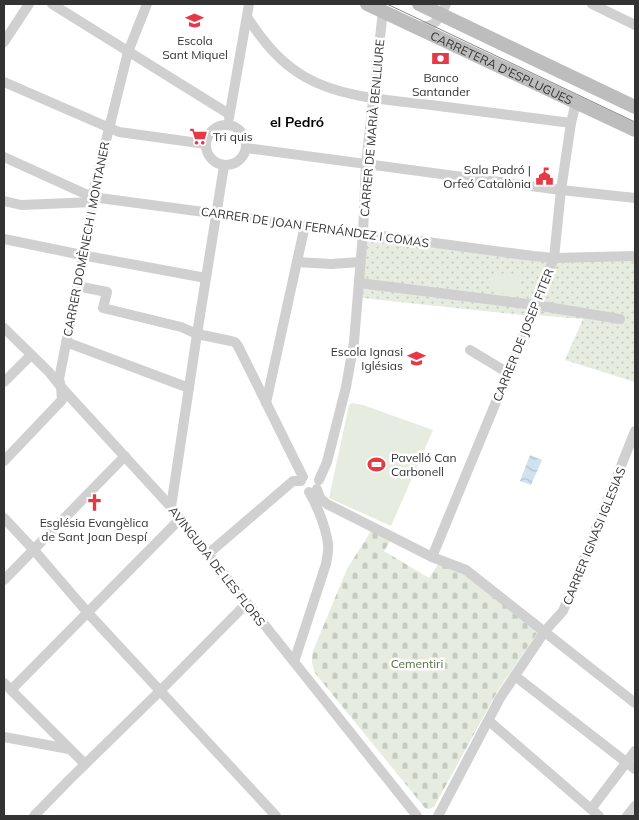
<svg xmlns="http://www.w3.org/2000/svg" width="639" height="820" font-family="Mulish,sans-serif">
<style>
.cemetery{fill:url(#cemetery-stones)}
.park{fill:url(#park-dots)}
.garden{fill:#e6ecdf}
.water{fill:url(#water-waves)}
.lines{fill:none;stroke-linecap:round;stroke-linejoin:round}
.street{stroke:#d0d0d0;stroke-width:10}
.secondary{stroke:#bdbdbd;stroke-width:14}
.tram{stroke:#888;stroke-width:1}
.labels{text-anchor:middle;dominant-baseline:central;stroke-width:5;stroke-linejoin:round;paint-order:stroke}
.poi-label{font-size:12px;fill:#333;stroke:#fff}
.street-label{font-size:12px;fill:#333;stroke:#fff}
.park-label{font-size:12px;fill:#56703f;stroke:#fff}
.neighbourhood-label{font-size:14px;font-weight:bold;fill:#000;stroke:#fff}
</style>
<defs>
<pattern id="cemetery-stones" width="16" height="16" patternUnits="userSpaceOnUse" patternTransform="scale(1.25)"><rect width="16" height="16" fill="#e6ecdf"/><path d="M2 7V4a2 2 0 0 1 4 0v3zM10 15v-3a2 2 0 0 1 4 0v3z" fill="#c6cbc0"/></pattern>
<pattern id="park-dots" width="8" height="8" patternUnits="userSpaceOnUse" patternTransform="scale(1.25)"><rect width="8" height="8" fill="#e6ecdf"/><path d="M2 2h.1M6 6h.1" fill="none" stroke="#c6cbc0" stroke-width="1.8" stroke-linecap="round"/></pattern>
<pattern id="water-waves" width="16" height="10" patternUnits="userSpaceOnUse" patternTransform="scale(1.25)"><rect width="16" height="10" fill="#cfe2ee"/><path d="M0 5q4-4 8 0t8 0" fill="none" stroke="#b2c2cd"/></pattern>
</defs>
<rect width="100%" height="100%" fill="#fff"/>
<path class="cemetery" d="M373 528 390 541 384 551 429 578 439 563 471 578 538 632 497 692 434 807 429 809 425 808 315 673C312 665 311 659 313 651L347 569Z"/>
<g class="park">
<polygon points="367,238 548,262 531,316 362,298"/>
<polygon points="557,258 635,258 635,382 565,360 583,319 536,315"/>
</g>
<g class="garden">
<polygon points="491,274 520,277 518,295 489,291"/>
<polygon points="352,403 363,405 433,430 391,526 329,498 349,405"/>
</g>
<polygon class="water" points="530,455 542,460 531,485 520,481"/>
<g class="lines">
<g class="street">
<polyline points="52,4 229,114"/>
<polyline points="592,4 635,25"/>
<path d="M247 17C263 41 279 62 305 77 342 98 389 100 431 105 477 111 524 117 571 123"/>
<path d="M417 26C435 29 439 19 446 4"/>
<polyline points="4,42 29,4"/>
<polyline points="4,82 119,132 206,144"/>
<polyline points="229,118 249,4"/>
<circle cx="226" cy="145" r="20"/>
<polyline points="246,148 561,190 635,198"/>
<polyline points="4,157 92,197 533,256 554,258 635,256"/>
<polyline points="4,201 21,205 94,202"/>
<polyline points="4,239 77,254"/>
<polyline points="87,256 206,278"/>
<polyline points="297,262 331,264 360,262"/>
<polyline points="359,283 535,305 620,319"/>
<polyline points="77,286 107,292 103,308 181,327 197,334 231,341 235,342 238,346 296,463 303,477"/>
<polyline points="4,328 49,372 61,387 171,507 180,519 417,816"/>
<polyline points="66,342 189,388"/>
<polyline points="470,350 508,373"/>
<polyline points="4,382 31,355"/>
<polyline points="266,403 305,225"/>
<polyline points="4,461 62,400 61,387 59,379 94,202 92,197 128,52 147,4"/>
<polyline points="319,480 327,462 346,387 354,342 363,233 366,164 383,11"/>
<polyline points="317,489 320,498 327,504 432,557 466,570 635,703"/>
<polyline points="171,507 197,334 224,166"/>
<polyline points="4,518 33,549 88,613 276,816"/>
<polyline points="208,554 293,481 301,481"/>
<polyline points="432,557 508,373 554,258 561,190 571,123 576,102"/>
<polyline points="4,580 125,456"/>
<path d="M294 662 326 564C327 557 329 551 328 544 326 528 317 505 309 492"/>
<polyline points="515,676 635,769"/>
<polyline points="4,683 85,764"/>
<polyline points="11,690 180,519"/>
<polyline points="489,721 599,816"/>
<polyline points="4,737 69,749"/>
<polyline points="591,809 635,751"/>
<polyline points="34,816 69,780 160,691 247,603"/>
<polyline points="438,816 500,698 545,631 563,611 635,431"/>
<polyline points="627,816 635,806"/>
</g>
<g class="secondary">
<path id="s1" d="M367 4 635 130"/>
<polyline points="419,4 635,107"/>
</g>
<polyline class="tram" points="387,4 635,122"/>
</g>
<defs>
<symbol id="school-bare" viewBox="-9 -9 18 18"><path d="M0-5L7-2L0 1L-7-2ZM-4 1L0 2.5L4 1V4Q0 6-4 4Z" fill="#e63946" stroke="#fff" stroke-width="2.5" paint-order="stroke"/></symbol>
<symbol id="bank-bare" viewBox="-9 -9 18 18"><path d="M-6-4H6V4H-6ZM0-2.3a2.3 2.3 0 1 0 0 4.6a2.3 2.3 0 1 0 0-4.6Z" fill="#e63946" stroke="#fff" stroke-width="2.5" paint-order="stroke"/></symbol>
<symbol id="supermarket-bare" viewBox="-9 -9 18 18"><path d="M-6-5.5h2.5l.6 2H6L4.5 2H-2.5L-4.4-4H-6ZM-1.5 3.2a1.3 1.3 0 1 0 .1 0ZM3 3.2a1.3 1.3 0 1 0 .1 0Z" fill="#e63946" stroke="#fff" stroke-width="2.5" paint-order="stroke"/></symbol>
<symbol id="civic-bare" viewBox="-9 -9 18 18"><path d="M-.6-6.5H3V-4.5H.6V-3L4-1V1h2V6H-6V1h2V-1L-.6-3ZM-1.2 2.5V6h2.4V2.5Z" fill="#e63946" stroke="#fff" stroke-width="2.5" paint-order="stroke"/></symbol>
<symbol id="stadium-bare" viewBox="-9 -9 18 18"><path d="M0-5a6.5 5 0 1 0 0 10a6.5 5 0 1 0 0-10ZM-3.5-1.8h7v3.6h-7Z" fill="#e63946" stroke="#fff" stroke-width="2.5" paint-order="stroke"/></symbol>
<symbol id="church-bare" viewBox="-9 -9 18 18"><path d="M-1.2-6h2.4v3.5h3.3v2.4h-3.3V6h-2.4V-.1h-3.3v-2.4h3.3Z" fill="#e63946" stroke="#fff" stroke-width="2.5" paint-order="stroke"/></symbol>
</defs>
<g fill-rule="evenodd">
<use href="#school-bare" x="182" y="8" width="25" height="25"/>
<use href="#bank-bare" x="428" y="46" width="25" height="25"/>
<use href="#supermarket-bare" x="186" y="124" width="25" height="25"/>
<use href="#civic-bare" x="532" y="164" width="25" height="25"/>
<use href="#school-bare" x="404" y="346" width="25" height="25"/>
<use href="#stadium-bare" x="364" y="452" width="25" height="25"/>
<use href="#church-bare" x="82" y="490" width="25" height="25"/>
</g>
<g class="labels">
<g class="poi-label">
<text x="195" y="40">Escola<tspan x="195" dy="14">Sant Miquel</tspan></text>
<text x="441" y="77">Banco<tspan x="441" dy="14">Santander</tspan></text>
<text x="213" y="136" text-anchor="start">Tri quis</text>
<text x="531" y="169" text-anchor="end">Sala Padró |<tspan x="531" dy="14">Orfeó Catalònia</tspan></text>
<text x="403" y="351" text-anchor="end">Escola Ignasi<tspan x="403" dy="14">Iglésias</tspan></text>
<text x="391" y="457" text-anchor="start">Pavelló Can<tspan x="391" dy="14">Carbonell</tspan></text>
<text x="94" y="522">Església Evangèlica<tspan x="94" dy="14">de Sant Joan Despí</tspan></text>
</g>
<g class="street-label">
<text stroke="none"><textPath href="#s1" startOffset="149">CARRETERA D'ESPLUGUES</textPath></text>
<text transform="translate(372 128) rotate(-85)">CARRER DE MARIÀ BENLLIURE</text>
<text transform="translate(315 227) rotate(8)">CARRER DE JOAN FERNÁNDEZ I COMAS</text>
<text transform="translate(86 239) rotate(-79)">CARRER DOMÈNECH I MONTANER</text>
<text transform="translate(523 335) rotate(-68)">CARRER DE JOSEP FITER</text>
<text transform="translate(594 536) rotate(-68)">CARRER IGNASI IGLESIAS</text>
<text transform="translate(217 566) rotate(52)">AVINGUDA DE LES FLORS</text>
</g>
<g class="park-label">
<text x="417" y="663">Cementiri</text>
</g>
<g class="neighbourhood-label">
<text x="297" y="122">el Pedró</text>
</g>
</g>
<rect width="639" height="820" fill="none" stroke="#333333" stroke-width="10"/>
</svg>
